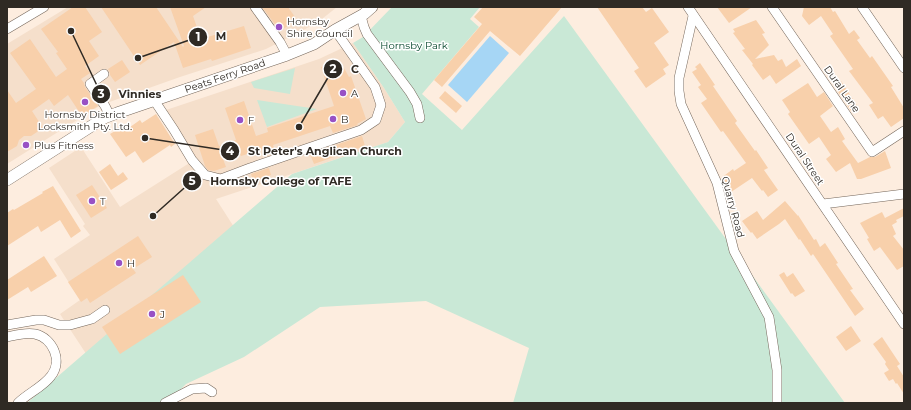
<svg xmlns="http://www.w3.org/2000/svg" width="911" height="410" font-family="Montserrat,sans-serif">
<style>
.built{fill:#f5dfcb}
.green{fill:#c9e8d6}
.water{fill:#a6d6f5}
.building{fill:#f8d0ab}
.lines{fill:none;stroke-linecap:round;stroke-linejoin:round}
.minor-casing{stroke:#74665a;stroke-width:10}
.major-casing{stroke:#74665a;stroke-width:12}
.minor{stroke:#fff;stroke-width:9}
.major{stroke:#fff;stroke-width:11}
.poi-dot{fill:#9851c5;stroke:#fff;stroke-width:1.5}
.labels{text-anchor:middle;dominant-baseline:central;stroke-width:3;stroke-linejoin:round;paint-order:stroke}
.poi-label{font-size:10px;fill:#2f2a24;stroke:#fff;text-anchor:start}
.park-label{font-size:10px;fill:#03452a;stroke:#fff}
.street-label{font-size:10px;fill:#2f2a24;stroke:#fff}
.leader{fill:none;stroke:#2f2a24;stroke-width:1.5}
.callout-dot{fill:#2f2a24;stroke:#fff;stroke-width:1.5}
.mark-label{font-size:12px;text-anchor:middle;font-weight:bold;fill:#fff}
.callout-label{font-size:11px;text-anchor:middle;font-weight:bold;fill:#2f2a24;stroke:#fff;stroke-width:3;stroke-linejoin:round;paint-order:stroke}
</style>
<rect width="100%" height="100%" fill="#fdeddf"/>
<g class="built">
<polygon points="68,7 337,7 317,23 266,49 180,77 101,105 7,164 7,44"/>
<polygon points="353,43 384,88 405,122 388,142 216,199 286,308 100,375 60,314 80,300 54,259 90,235 83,226 85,224 49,168 81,147 120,207 191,162 160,112 319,59"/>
</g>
<g class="green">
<polygon points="392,7 480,7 470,19 479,27 422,94 462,130 564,16 845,403 513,403 529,348 426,301 320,307 244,357 186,384 167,403 27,403 292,174 388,142 405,122 384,88 353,43 363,37"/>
<polygon points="295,68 290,94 254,88 251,82"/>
<polygon points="257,100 317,109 267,127"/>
</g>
<polygon class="water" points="490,36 509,53 467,102 448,85"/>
<g class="building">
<polygon points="73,7 85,7 102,32 89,41 99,56 85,66 90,73 81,79 84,83 85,87 98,106 82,116 68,95 54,106 49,99 32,111 43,128 31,136 24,136 19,140 17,146 7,152 7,90 16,103 36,89 10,53 30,39 56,77 67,69 56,53 58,52 41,29"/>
<polygon points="101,7 156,7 183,47 184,46 170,7 206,7 193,16 201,39 244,26 251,48 212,61 211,59 183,68 174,42 140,65"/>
<polygon points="262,7 288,7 297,20 280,31"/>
<polygon points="483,7 562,7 520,56 490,31 442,87 434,80 482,24 474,17"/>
<polygon points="597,7 642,7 646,12 652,8 669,32 654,43 669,65 663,69 666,74 646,88 634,71 639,68"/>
<polygon points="717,7 752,7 729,23"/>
<polygon points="804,7 830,7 833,12 835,11 849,34 854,30 860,38 857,40 870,58 872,56 893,86 891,87 904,108 904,118 891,127 883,116 878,119 869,105 873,103 849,71 853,69 830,36 833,34 821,16 809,25 802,16"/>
<polygon points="756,20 765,33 762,34 769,45 755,59 774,55 778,61 782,59 786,67 797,59 801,66 776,84 770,75 763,80 752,65 753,64 742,50 745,49 733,33 735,32 733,29"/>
<polygon points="122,60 130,72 115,82 110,75 110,73 108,69"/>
<polygon points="340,61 349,77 351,76 366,119 357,124 358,125 333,133 330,126 273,145 275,151 265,155 263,149 241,156 240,154 223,159 226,167 214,171 208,170 205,166 195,135 213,129 219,146 236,140 225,108 244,101 256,136 268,132 267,128 334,106 321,67 331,63 333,65"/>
<polygon points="700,63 715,85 713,86 737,121 735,123 755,151 756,150 768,168 764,170 778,190 768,197 763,190 762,191 752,178 731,192 721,178 733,169 734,171 746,163 723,131 721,132 701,103 707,99 698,87 701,85 692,72 697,69 695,67"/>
<polygon points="841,81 858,107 851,111 834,86"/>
<polygon points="808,83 817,97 824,92 833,106 820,116 831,132 838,127 845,139 842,141 858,163 870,157 875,157 885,151 891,168 861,179 857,179 850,163 836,172 826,159 831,155 819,137 809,144 788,114 790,112 782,100"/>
<polygon points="445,91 462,106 456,113 439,98"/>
<polygon points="156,114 175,144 171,147 170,145 143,163 135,151 126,157 110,134 120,128 123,132 140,120 142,123"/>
<polygon points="362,136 365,146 314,164 310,154"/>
<polygon points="110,164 118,176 123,172 128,179 111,190 99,172"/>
<polygon points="269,168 271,175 253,181 251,174"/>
<polygon points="92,185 107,208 91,218 76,195"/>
<polygon points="53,186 81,231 71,238 60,220 41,232 38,226 7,246 7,213 13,209 14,210 43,193 42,192"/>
<polygon points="785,201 798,216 798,215 814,240 816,239 820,247 825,243 838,263 836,264 853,289 850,290 864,309 855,316 813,254 811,256 800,239 799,240 785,219 779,224 757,239 752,232 751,233 742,221 757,211 763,220"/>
<polygon points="904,208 904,216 896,220 897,222 892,225 896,234 893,236 904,250 904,266 897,270 880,247 874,251 867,239 869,238 860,223 882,212 885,218"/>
<polygon points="138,236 152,257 133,269 136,273 90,303 87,298 81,302 68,282"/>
<polygon points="44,256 57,276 31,292 28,287 7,300 7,280"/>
<polygon points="784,272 787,277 793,273 805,291 795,297 792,293 791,294 779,275"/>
<polygon points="183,275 201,302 120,354 102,327"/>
<polygon points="851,326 861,341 846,351 836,337"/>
<polygon points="882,337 900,364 897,366 904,377 904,394 897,383 896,384 893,379 889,381 884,373 889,370 885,364 886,362 873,344"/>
</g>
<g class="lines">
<defs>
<g id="minor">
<polyline points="255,7 280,42 287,55"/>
<polyline points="688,7 904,324"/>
<polyline points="772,7 872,152 904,131"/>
<polyline points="862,7 904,68"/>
<polyline points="361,16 364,27 367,34 410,92 417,104 420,118"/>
<polyline points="693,16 679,78 679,91 681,104 717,183 734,251 769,317 777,370 777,403"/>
<polyline points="7,29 44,7"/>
<polyline points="104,74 90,84 105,106 110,116"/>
<polyline points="154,100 174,130 192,160 205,175 221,179 250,168 361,130 376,120 381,105 375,87 335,30"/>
<polyline points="823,204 904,194"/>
<polyline points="7,325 36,320 44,320 59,325 70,325 92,319 105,310"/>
<path d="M7 337C16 335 26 332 35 334 53 338 63 361 51 376 43 387 28 393 18 403"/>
<polyline points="165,403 192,389 206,388 212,392"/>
</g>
<polyline id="major" points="7,180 104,118 117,113 287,55 314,44 335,30 364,14 372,7"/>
</defs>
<use href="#minor" class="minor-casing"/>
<use href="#major" class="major-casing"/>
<use href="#minor" class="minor"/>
<use href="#major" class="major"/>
</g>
<g class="poi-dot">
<circle cx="279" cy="27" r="4"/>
<circle cx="343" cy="93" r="4"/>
<circle cx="85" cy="102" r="4"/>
<circle cx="333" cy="119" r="4"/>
<circle cx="240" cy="120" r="4"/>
<circle cx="26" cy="145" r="4"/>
<circle cx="92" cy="201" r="4"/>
<circle cx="119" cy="263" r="4"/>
<circle cx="152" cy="314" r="4"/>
</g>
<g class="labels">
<g class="poi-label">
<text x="287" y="21">Hornsby<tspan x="287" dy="12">Shire Council</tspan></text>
<text x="351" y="93">A</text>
<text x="85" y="114" text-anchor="middle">Hornsby District<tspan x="85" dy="12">Locksmith Pty. Ltd.</tspan></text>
<text x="341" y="119">B</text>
<text x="248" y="120">F</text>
<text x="34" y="145">Plus Fitness</text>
<text x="100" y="201">T</text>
<text x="127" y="263">H</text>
<text x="160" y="314">J</text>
</g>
<g class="park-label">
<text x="414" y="45">Hornsby Park</text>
</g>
<g class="street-label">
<text transform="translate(225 76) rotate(-19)">Peats Ferry Road</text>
<text transform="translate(842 89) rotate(55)">Dural Lane</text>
<text transform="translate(805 159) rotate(56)">Dural Street</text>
<text transform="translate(733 207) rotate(75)">Quarry Road</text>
</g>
</g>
<path class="leader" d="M138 58L198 37M299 127L333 69M71 31L101 94M145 138L230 151M153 216L192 181"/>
<g class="callout-dot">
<circle cx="138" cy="58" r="4"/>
<circle cx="299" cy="127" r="4"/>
<circle cx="71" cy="31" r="4"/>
<circle cx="145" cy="138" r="4"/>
<circle cx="153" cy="216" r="4"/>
<circle cx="198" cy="37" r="10"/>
<circle cx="333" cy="69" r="10"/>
<circle cx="101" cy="94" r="10"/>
<circle cx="230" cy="151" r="10"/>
<circle cx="192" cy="181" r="10"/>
</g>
<g class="mark-label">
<text x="198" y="41">1</text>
<text x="333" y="73">2</text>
<text x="101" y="98">3</text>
<text x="230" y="155">4</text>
<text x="192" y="185">5</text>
</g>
<g class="callout-label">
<text x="221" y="40">M</text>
<text x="355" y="73">C</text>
<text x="140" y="98">Vinnies</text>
<text x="325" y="155">St Peter's Anglican Church</text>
<text x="281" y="185">Hornsby College of TAFE</text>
</g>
<rect width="911" height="410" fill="none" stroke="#2f2a24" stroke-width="16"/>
</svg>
